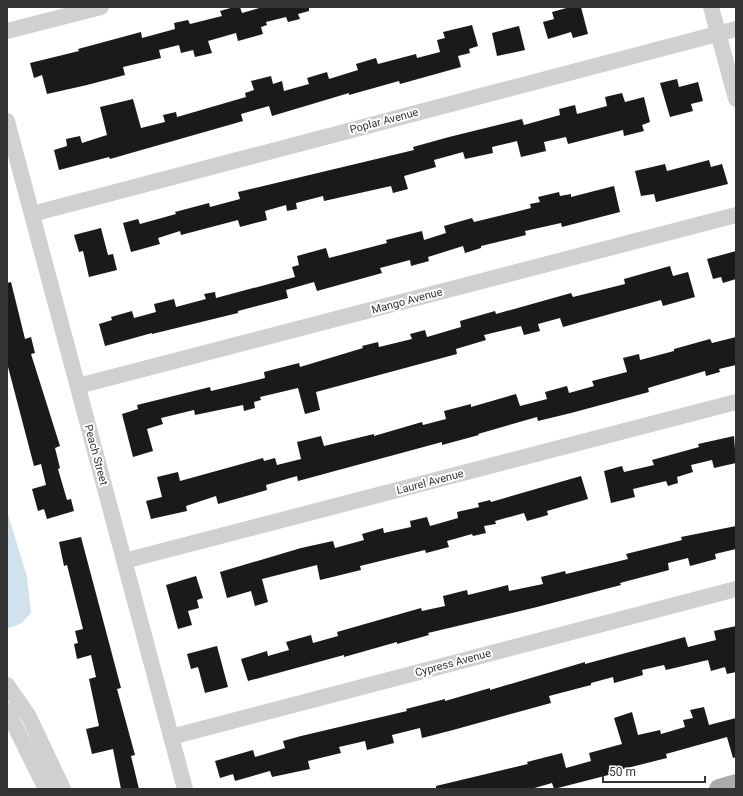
<svg xmlns="http://www.w3.org/2000/svg" width="743" height="796" font-family="Roboto,sans-serif">
<style>
.water{fill:#cfe2ee}
.building{fill:#1a1a1a}
.lines{fill:none;stroke-linecap:round;stroke-linejoin:round}
.minor{stroke:#d0d0d0;stroke-width:16}
.major{stroke:#ababab;stroke-width:20}
.labels{text-anchor:middle;dominant-baseline:central;stroke-width:4;stroke-linejoin:round;paint-order:stroke}
.street-label{font-size:11px;fill:#333;stroke:#fff}
</style>
<rect width="100%" height="100%" fill="#fff"/>
<polygon class="water" points="7,511 27,577 31,613 22,623 10,628 7,626"/>
<g class="building">
<polygon points="234,7 240,7 242,13 263,7 309,7 309,11 298,14 300,19 288,22 286,17 266,22 267,25 261,27 263,34 238,41 236,33 208,41 212,53 195,57 193,50 181,53 179,45 159,50 161,58 123,67 125,75 87,85 47,94 42,75 34,78 30,63 79,51 78,49 141,32 142,38 175,29 174,23 188,20 190,24 222,16 220,11"/>
<polygon points="570,7 581,7 588,34 573,38 571,32 548,39 543,22 554,19 552,12"/>
<polygon points="472,25 478,46 469,49 470,53 458,56 461,67 400,84 399,81 349,95 349,93 272,116 269,106 241,114 243,121 110,159 109,157 59,170 54,150 67,146 66,139 80,136 82,143 107,135 100,107 133,99 141,128 165,122 163,115 176,112 177,117 246,97 245,93 254,90 251,81 271,76 273,84 282,81 284,91 309,84 307,78 327,72 329,79 358,70 356,64 376,58 378,64 416,54 417,58 440,52 437,40 445,38 443,32"/>
<polygon points="519,26 525,50 497,56 492,33"/>
<polygon points="677,79 679,87 698,82 703,101 691,104 693,111 670,117 660,83"/>
<polygon points="622,93 625,102 644,97 650,122 642,125 644,131 624,136 623,130 568,144 566,137 544,142 546,151 521,157 517,141 492,147 493,153 465,159 463,152 434,160 436,167 404,176 408,189 393,193 391,186 324,201 323,196 296,203 297,209 287,211 286,205 265,211 267,220 240,227 238,220 181,235 180,231 158,238 160,244 131,252 123,223 138,219 140,224 176,214 175,212 209,203 210,207 240,199 238,192 414,150 413,147 449,137 522,119 524,125 560,115 559,109 575,105 577,114 607,106 605,97"/>
<polygon points="709,160 711,167 722,164 728,184 656,202 654,194 641,196 635,171 665,164 667,171"/>
<polygon points="614,186 620,212 562,227 561,223 525,231 526,235 481,246 481,248 465,253 463,246 428,257 429,261 411,266 410,260 380,268 382,273 317,291 314,282 286,290 288,298 238,311 238,313 152,334 152,333 105,346 99,324 112,320 111,317 132,311 134,318 156,312 154,304 174,299 176,307 206,299 204,294 215,292 216,298 295,277 292,267 299,265 297,256 326,248 329,258 387,243 386,240 422,231 424,240 446,233 444,226 472,218 474,222 531,208 530,204 540,202 538,197 559,192 560,196 571,194 571,197"/>
<polygon points="101,228 108,255 113,254 117,270 89,277 83,251 79,252 74,235"/>
<polygon points="736,251 736,279 723,283 721,277 713,279 707,259"/>
<polygon points="670,266 673,276 688,272 695,297 663,306 661,300 563,327 560,318 538,324 540,331 524,335 521,326 484,335 486,340 456,349 457,354 316,392 320,410 305,414 298,388 260,397 261,400 254,402 255,408 244,411 243,405 195,415 194,410 161,418 163,424 147,429 153,451 133,457 122,414 138,409 137,405 210,387 211,391 265,378 264,372 299,363 300,367 363,348 362,346 378,342 379,347 412,339 410,334 425,330 427,337 461,327 460,321 495,311 496,314 571,293 573,297 625,284 624,279"/>
<polygon points="11,282 25,339 31,337 35,353 31,354 60,446 55,448 60,468 58,469 67,500 71,499 74,511 47,519 44,509 38,511 32,489 46,485 41,464 34,466 7,363 7,283"/>
<polygon points="736,337 736,365 719,369 720,372 706,376 705,371 648,388 649,392 571,413 538,421 537,417 478,434 479,435 442,445 442,442 298,481 297,476 266,485 267,490 218,504 216,496 186,506 187,511 151,519 146,501 162,497 157,477 178,472 180,481 263,458 264,461 275,458 277,465 301,459 297,442 321,436 324,446 374,434 374,436 422,422 423,425 446,419 444,411 471,404 471,407 516,394 520,406 547,399 545,392 567,386 569,393 594,386 592,381 627,372 623,358 639,354 640,360 674,351 674,349 710,339 712,343"/>
<polygon points="734,436 736,463 714,468 712,460 691,465 693,472 677,477 678,483 668,486 666,481 633,489 635,497 611,503 604,471 622,466 624,472 654,465 652,460 699,447 698,444"/>
<polygon points="581,476 588,499 547,511 548,515 527,521 524,513 495,521 496,524 484,526 486,533 473,536 472,534 447,541 449,547 426,553 425,550 360,566 361,570 320,580 317,565 262,579 268,602 255,606 251,591 227,598 220,572 301,548 333,541 335,548 364,540 362,534 383,528 384,533 411,527 410,521 427,517 430,526 458,518 457,512 479,507 478,503 490,500 491,502"/>
<polygon points="736,526 736,549 715,554 716,559 690,566 688,558 668,563 669,570 620,583 621,585 537,607 428,633 429,635 397,644 397,642 344,657 344,655 248,681 241,659 267,651 268,656 289,650 286,642 311,635 313,643 338,636 337,632 421,608 422,611 445,606 443,596 467,590 468,595 508,585 509,591 543,584 541,577 565,571 566,574 628,559 626,554 682,540 681,537"/>
<polygon points="81,537 121,688 117,689 135,755 131,756 139,789 121,789 113,749 92,754 86,729 99,726 89,679 96,677 91,655 77,659 74,644 78,643 75,631 83,629 67,565 64,566 59,542"/>
<polygon points="196,576 203,598 197,600 199,608 188,611 192,625 178,629 166,585"/>
<polygon points="736,626 736,672 727,674 725,667 711,671 708,660 666,670 664,665 642,670 643,675 614,683 613,677 591,683 591,685 549,696 551,703 453,730 422,738 420,728 392,735 394,743 367,750 365,741 339,747 341,753 308,761 310,769 272,777 270,771 235,781 233,774 220,778 215,761 253,750 255,757 285,748 283,741 301,736 407,711 406,709 445,699 445,701 490,688 490,690 585,662 585,664 685,637 688,647 716,640 714,631"/>
<polygon points="217,646 228,687 205,693 198,667 191,669 187,654"/>
<polygon points="704,707 709,725 736,718 736,757 733,758 727,737 666,754 667,758 619,770 620,772 554,789 552,783 531,789 436,789 436,786 528,764 527,762 562,753 566,768 591,761 589,753 622,744 614,718 632,712 638,735 660,730 661,734 685,727 683,720 693,718 690,710"/>
</g>
<g class="lines">
<g class="minor">
<polyline points="711,7 736,99"/>
<polyline points="7,31 101,7"/>
<polyline points="7,121 185,789"/>
<polyline points="32,214 736,29"/>
<polyline points="78,386 736,215"/>
<polyline points="124,561 736,402"/>
<polyline points="7,685 28,715 63,789"/>
<polyline points="7,710 46,789"/>
<polyline points="171,737 736,589"/>
</g>
<polyline class="major" points="719,789 736,784"/>
</g>
<g class="labels">
<g class="street-label">
<text transform="translate(384 121) rotate(-15)">Poplar Avenue</text>
<text transform="translate(407 301) rotate(-15)">Mango Avenue</text>
<text transform="translate(96 455) rotate(75)">Peach Street</text>
<text transform="translate(430 482) rotate(-15)">Laurel Avenue</text>
<text transform="translate(453 663) rotate(-15)">Cypress Avenue</text>
</g>
</g>
<rect width="743" height="796" fill="none" stroke="#333333" stroke-width="16"/>
<path d="M603 776v6h102v-6" fill="none" stroke="#333333" stroke-width="2"/>
<text x="609" y="776" font-size="12" fill="#333333" stroke="#ffffff" stroke-width="3" paint-order="stroke">50 m</text>
</svg>
